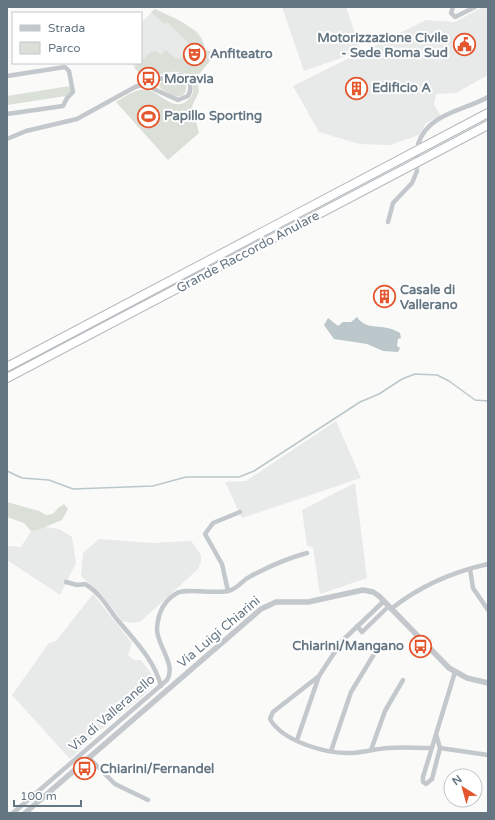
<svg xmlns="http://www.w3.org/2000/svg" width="495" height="820" font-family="'Varela Round',sans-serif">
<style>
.built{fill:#e8e9e9}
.green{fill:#dadfd7}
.water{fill:#bbc7cb}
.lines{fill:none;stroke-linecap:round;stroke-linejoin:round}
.stream{stroke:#bbc7cb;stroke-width:1.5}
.minor-tunnel{stroke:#d5d9db;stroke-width:4.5;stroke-dasharray:4.5 2;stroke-linecap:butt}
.motorway-casing{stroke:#b4b9bd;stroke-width:10}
.minor{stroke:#c3c8cc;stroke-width:4.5}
.tertiary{stroke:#c3c8cc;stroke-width:5.5}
.motorway{stroke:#fff;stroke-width:8}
.labels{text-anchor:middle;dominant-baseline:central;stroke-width:4;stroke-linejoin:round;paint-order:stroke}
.poi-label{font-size:13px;font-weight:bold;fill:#657683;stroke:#fff;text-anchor:start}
.street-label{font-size:13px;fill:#657683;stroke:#fff}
</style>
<rect width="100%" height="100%" fill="#fafaf8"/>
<g class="built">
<polygon points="282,7 346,7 361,51 304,71"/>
<polygon points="483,7 488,7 488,75 456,93 436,94 434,105 441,116 426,123 419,135 390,145 359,144 319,132 293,86 426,20 455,22"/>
<polygon points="155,9 198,32 203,41 205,51 191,68 146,78 132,65 134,63 141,63 141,23"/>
<polygon points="336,421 361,478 242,518 225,482 246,481"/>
<polygon points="355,483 367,578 320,594 313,547 307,546 302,510"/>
<polygon points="45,527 59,529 72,537 76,563 60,595 7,560 7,546 21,547 31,531"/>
<polygon points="99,539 152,543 191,541 201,555 201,561 198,569 140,622 133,623 122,621 103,596 81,576 83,553"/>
<polygon points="93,594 132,643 128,655 134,660 141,660 154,677 153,685 143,696 99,731 70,759 12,695 49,643 56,641"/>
</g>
<g class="green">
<path d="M155 9C173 18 202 27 205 50L217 52 197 77 199 92 192 106 199 133 168 160 116 102C124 97 136 88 147 90 160 92 174 113 188 100 192 97 194 91 193 86 189 63 161 74 146 78L134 68 152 51H156L161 55 166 50 175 58 180 59 193 47 167 22 164 24 151 12Z"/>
<path d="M179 78C187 81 189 90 182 96L175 97 160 88 159 85 162 81Z"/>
<polygon points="70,86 71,92 66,96 7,105 7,96"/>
<polygon points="7,502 39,511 46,515 53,514 58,508 64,504 68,509 62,520 38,530 31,531 24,523 7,517"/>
</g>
<path class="water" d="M357 317C367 332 383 322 400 333L401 338 398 339 397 346 400 348 398 352 383 351 367 344 334 339 324 325 328 318 338 326 343 322H351Z"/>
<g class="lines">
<polyline class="stream" points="7,471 22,478 49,480 73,489 153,486 186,477 239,477 254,471 360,402 379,394 402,379 415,374 437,375 449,381 475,400 488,401"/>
<polyline class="minor-tunnel" points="417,171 417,149"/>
<defs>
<g id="motorway">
<polyline points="7,367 488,113"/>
<polyline points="7,378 488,125"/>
</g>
</defs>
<use href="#motorway" class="motorway-casing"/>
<g class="minor">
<polyline points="453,7 451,13 455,17 475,7"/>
<polyline points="7,76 65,67 69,71 73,92 67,98 63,106 7,114"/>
<path d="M7 139 26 131 77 119 135 87 159 79 181 75C190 79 193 87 188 96L178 100 145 85"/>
<path d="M418 144C428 113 464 111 488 97"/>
<polyline points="388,222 393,203 412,183 417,171"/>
<polyline points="470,569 473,588 488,610"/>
<path d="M66 582 77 585 85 584C99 592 107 606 116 618 133 639 154 659 161 686"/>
<polyline points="228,591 222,564 205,534 213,523 240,512"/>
<path d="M384 601 342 641 319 676 273 712 270 719C283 742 327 754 352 753 364 752 376 749 388 748 403 747 417 748 431 748"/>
<path d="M391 609C421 585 452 572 488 564"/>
<polyline points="357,626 362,632 389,606"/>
<polyline points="436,734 440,748 432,779 426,784 423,782 423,777 455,672"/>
<polyline points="297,740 319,676"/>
<polyline points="440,748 488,755"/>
<polyline points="371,750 385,711 403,680"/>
<polyline points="331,751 351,692 376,651"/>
<polyline points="89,758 115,784 148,800"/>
<path d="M13 813 167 680C177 664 156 645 157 628 158 613 163 601 177 593 185 588 216 594 228 591 238 589 242 580 251 576 268 567 288 558 307 553"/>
</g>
<polyline class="tertiary" points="25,813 261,609 276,602 308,602 363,590 373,592 379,596 449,668 467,678 488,683"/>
<use href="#motorway" class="motorway"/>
</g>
<defs>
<symbol id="civic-ring" viewBox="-11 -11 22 22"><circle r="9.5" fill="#fff" stroke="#e4572e" stroke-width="1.5"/><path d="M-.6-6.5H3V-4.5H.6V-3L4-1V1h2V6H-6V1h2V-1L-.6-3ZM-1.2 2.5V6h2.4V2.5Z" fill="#e4572e"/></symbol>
<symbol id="theatre-ring" viewBox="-11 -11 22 22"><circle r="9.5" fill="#fff" stroke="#e4572e" stroke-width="1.5"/><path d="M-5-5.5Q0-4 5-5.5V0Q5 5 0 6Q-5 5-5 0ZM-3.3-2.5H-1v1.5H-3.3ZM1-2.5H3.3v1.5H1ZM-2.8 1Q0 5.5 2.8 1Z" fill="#e4572e"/></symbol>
<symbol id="bus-ring" viewBox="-11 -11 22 22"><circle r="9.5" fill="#fff" stroke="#e4572e" stroke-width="1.5"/><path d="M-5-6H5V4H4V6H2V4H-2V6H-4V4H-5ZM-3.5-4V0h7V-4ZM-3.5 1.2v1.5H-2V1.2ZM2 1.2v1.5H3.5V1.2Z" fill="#e4572e"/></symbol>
<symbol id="building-ring" viewBox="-11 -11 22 22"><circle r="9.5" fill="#fff" stroke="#e4572e" stroke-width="1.5"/><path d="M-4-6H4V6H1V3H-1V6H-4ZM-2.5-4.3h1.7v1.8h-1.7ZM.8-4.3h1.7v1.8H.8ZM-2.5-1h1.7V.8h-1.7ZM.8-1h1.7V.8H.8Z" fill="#e4572e"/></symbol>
<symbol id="stadium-ring" viewBox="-11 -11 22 22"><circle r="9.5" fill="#fff" stroke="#e4572e" stroke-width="1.5"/><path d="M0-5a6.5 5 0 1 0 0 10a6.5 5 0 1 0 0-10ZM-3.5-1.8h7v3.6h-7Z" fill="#e4572e"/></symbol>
</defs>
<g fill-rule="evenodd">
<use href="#civic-ring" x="452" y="32" width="25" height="25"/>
<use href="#theatre-ring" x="182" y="42" width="25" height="25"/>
<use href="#bus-ring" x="136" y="66" width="25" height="25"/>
<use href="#building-ring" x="344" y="76" width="25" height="25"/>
<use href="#stadium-ring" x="136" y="104" width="25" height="25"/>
<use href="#building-ring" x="372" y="284" width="25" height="25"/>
<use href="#bus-ring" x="408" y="634" width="25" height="25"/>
<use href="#bus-ring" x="72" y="756" width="25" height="25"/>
</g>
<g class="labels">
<g class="poi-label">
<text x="448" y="38" text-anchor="end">Motorizzazione Civile<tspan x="448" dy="15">- Sede Roma Sud</tspan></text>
<text x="210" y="54">Anfiteatro</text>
<text x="164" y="79">Moravia</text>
<text x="372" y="88">Edificio A</text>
<text x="164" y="116">Papillo Sporting</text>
<text x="400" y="290">Casale di<tspan x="400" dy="15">Vallerano</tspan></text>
<text x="404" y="646" text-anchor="end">Chiarini/Mangano</text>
<text x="100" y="769">Chiarini/Fernandel</text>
</g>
<g class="street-label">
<text transform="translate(248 252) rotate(-28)">Grande Raccordo Anulare</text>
<text transform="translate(219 632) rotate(-40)">Via Luigi Chiarini</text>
<text transform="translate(112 713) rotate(-41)">Via di Valleranello</text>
</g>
</g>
<rect width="495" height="820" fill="none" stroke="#657683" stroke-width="16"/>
<rect x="12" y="12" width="130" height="52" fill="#ffffff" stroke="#c1c8cd"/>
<rect x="20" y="25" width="20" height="6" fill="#c3c8cc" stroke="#c1c8cd"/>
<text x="48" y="32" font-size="12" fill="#657683">Strada</text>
<rect x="20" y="42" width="20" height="12" fill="#dadfd7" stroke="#c1c8cd"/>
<text x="48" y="52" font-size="12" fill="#657683">Parco</text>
<g transform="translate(463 788) rotate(323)"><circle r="19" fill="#ffffff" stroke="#c1c8cd"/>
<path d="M0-3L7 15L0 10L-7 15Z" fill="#e4572e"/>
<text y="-6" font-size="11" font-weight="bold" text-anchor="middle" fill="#657683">N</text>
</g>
<path d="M14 800v6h67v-6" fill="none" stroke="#657683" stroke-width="2"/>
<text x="20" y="800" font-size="12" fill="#657683" stroke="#ffffff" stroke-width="3" paint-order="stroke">100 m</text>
</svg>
